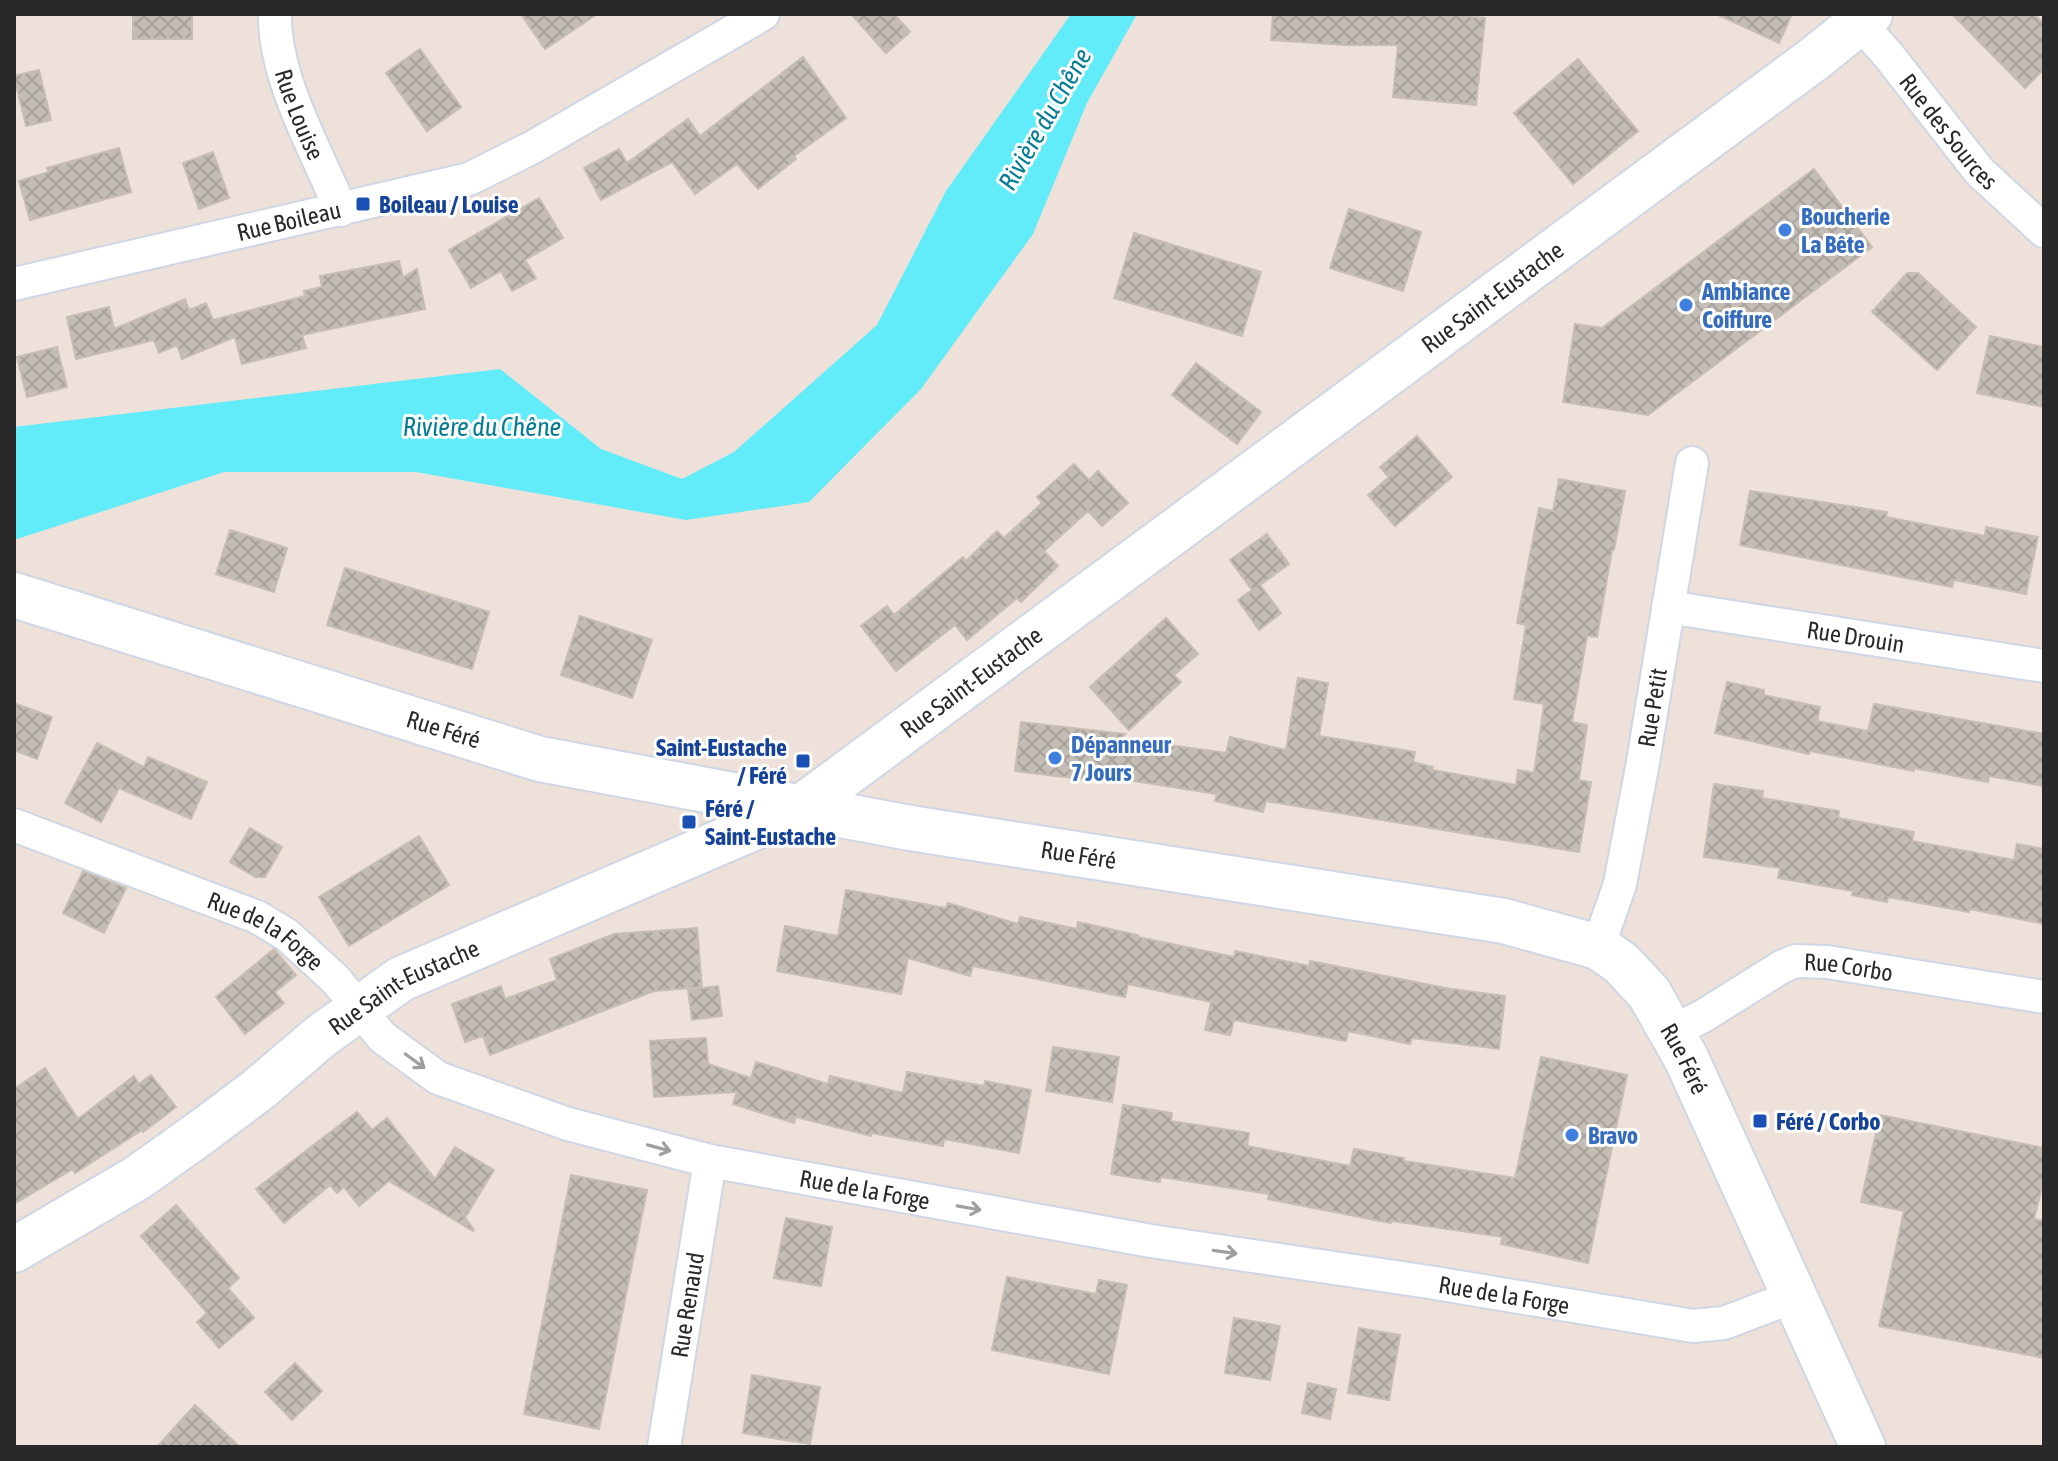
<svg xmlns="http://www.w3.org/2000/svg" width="2058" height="1461" font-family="'Asap Condensed',sans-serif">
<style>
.water{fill:#62ebf9}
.building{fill:url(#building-cross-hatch);stroke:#c8bdb3;stroke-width:2}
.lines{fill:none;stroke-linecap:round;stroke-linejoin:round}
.street-casing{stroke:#cfd6e4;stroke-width:36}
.secondary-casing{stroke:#cfd6e4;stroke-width:48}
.street{stroke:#fff;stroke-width:32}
.secondary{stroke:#fff;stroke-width:44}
.oneway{stroke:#9f9f9f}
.transit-dot{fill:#1a4fb4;stroke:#fff;stroke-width:3}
.shop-dot{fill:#3f7fe0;stroke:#fff;stroke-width:3}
.labels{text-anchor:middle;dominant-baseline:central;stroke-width:6;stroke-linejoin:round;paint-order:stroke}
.street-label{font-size:24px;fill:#292929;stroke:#fff}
.transit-label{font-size:24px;font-weight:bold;fill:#164399;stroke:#fff;text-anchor:start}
.shop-label{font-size:24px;font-weight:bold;fill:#366cbe;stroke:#fff;text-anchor:start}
.water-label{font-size:26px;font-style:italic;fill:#037d96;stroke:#fff}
</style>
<defs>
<pattern id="building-cross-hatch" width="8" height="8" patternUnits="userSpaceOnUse" patternTransform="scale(2)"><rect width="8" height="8" fill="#c4bdb5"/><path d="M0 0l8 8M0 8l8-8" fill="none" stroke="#a8a29c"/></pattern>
</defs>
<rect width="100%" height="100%" fill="#ede1d9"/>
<polygon class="water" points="1071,14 1137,14 1087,103 1033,234 921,389 809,502 686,520 416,472 224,472 14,540 14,427 500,369 601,449 682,479 734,452 877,325 946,191"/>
<g class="building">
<rect x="133" y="14" width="59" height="25"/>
<polygon points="521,14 597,14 545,49"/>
<polygon points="851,14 894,14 910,32 886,53"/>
<polygon points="1273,14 1439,14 1485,18 1476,105 1393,97 1398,45 1346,45 1271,40"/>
<polygon points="1716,14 1792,14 1779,43"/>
<polygon points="1952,14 2034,14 2044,24 2044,69 2025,88"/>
<polygon points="420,49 461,107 427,131 386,73"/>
<polygon points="803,57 846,118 794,156 796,159 758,189 737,164 695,194 672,162 601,200 584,168 619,149 627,163 688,119 700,136"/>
<polygon points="1578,59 1638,131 1573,184 1514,113"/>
<polygon points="39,70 51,120 26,126 14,76"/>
<polygon points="119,148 131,192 30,220 19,181 49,172 47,168"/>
<polygon points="213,152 229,198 199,209 183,163"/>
<polygon points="1814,169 1872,247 1648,415 1563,402 1575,324 1602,328"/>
<polygon points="539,198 563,238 525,260 536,278 512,291 501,271 471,288 449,250"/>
<polygon points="1349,209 1421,232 1403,291 1330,268"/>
<polygon points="1134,233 1261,272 1242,336 1114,298"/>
<polygon points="399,261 403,277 417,269 425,309 302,335 306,348 242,364 235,337 182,359 177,345 159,353 154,340 76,359 67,317 109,307 114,329 185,299 189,310 206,303 213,320 305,296 304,291 322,287 320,276"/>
<polygon points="1907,273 1918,273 1976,327 1937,370 1872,312"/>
<polygon points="1990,336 2044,347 2044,407 1977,393"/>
<polygon points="57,347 67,387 27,397 17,357"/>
<polygon points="1196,363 1261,412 1237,444 1172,395"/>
<polygon points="1417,436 1452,477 1395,526 1368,495 1389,477 1380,467"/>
<polygon points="1074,464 1089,480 1098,471 1128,503 1102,526 1088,511 1044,551 1058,566 1021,602 1017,598 967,640 955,625 896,671 861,626 887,606 894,615 963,557 966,561 997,531 1004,538 1042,503 1037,497"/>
<polygon points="1559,479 1625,491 1614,550 1612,550 1597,637 1587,636 1572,722 1587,725 1579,780 1591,782 1579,852 1266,801 1263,812 1215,801 1217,794 1115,778 1114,783 1015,771 1021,722 1125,734 1120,738 1226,753 1230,737 1286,750 1298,678 1328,683 1319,736 1415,752 1413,762 1433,767 1432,770 1516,785 1518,770 1534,773 1544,704 1514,699 1526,625 1517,623 1539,508 1553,511"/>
<polygon points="1750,491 1887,512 1886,517 1985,536 1986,527 2038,537 2026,594 1954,580 1952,587 1740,545"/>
<polygon points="230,530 287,548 274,592 216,574"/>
<polygon points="1267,534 1289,564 1260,585 1281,613 1259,630 1238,600 1252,590 1230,560"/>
<polygon points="345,568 489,612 472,669 327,625"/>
<polygon points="580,616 652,640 632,698 561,675"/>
<polygon points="1166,618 1198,654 1174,675 1181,682 1129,730 1090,687"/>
<polygon points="1727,682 1764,690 1764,695 1820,707 1817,721 1868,731 1874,704 2044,734 2044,786 1989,776 1988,782 1914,768 1914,771 1810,751 1809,754 1715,733"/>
<polygon points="14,703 52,717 37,759 14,750"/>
<polygon points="97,743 144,767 148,757 207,782 191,819 119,788 101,822 65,803"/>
<polygon points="1714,784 1763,791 1762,798 1839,811 1838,818 1914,832 1912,841 2014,860 2017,844 2044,849 2044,924 1970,909 1969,912 1888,897 1887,902 1852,895 1853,891 1778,878 1780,868 1704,857"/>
<polygon points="250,828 282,847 265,877 255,877 230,862"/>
<polygon points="419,836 449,885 349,946 319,897"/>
<polygon points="83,871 126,888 104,933 63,913"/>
<polygon points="846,890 946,908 948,903 1018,924 1020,917 1077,929 1078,922 1138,935 1138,937 1234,957 1235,951 1309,966 1310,961 1445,988 1505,996 1499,1049 1412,1038 1410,1044 1348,1031 1346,1041 1234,1020 1230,1035 1205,1030 1211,1002 1128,984 1125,997 973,966 970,976 908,958 901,994 777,971 785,926 838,936"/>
<polygon points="697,928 702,987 654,991 490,1055 483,1036 465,1042 452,1004 501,986 505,999 557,980 550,959 614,934"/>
<polygon points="274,949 296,975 275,992 284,1003 245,1034 216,997"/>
<polygon points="718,986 722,1016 692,1020 688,990"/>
<polygon points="706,1038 708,1064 751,1078 756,1062 828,1084 830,1076 903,1093 907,1072 984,1086 985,1081 1031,1090 1019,1153 944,1139 943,1146 871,1133 871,1136 796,1117 794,1123 733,1104 737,1092 654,1097 650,1041"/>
<polygon points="1053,1047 1119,1057 1112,1102 1046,1091"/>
<polygon points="1541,1057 1627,1075 1588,1263 1501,1244 1503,1237 1392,1221 1391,1223 1268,1199 1269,1194 1161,1177 1160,1182 1111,1174 1123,1105 1172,1113 1171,1121 1249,1133 1247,1146 1350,1166 1354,1149 1404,1158 1404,1161 1515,1178"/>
<polygon points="45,1068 78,1119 134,1076 139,1084 151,1075 176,1107 143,1132 142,1130 75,1173 73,1169 14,1204 14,1089"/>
<polygon points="357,1112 372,1130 387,1118 435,1179 455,1147 494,1170 466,1216 461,1212 474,1230 473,1231 389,1181 359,1206 344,1187 337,1193 330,1185 284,1223 256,1189"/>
<polygon points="1880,1115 2044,1148 2044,1179 2034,1219 2044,1221 2044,1358 1879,1326 1904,1211 1861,1202"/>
<polygon points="571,1175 647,1190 599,1429 524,1414"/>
<polygon points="176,1205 239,1278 228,1288 254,1318 219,1348 197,1322 207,1313 141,1236"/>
<polygon points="786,1218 832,1227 821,1286 774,1278"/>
<polygon points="1007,1277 1096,1294 1099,1280 1127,1285 1109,1374 992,1350"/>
<polygon points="1234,1318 1280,1326 1270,1380 1225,1373"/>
<polygon points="1359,1328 1400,1335 1389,1400 1348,1393"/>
<polygon points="295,1363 322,1391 292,1420 265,1392"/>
<polygon points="752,1375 820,1387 810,1444 743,1433"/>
<polygon points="1308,1383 1336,1389 1330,1419 1302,1413"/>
<polygon points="195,1405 240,1447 157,1447"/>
</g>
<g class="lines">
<defs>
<g id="street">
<path id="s1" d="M275 14C274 78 316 150 341 210"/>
<path id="s2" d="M1860 23 1889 56 1979 171 2044 231"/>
<path id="s3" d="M14 284 469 179 533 147 763 14"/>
<path id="s4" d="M1668 607 2044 666"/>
<path id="s5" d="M14 825 257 917 287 935 336 980 382 1037 438 1078 568 1124 710 1161 1151 1241 1429 1282 1693 1326 1724 1323 1795 1296"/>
<path id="s6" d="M1598 947 1620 884 1643 762 1692 463"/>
<path id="s7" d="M1672 1032 1703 1016 1783 966 1796 961 1827 962 2044 997"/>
<path id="s8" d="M664 1447 710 1161"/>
</g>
<g id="secondary">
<path id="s9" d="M14 595 540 759 910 828 1504 921 1598 947 1621 963 1649 993 1686 1058 1863 1447"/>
<path id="s10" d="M14 1250 137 1178 199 1134 259 1089 321 1036 401 979 800 808 1814 59 1870 14"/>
</g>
</defs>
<use href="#street" class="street-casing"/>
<use href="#secondary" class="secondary-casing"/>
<use href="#street" class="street"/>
<use href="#secondary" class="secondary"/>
</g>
<defs><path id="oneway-shaft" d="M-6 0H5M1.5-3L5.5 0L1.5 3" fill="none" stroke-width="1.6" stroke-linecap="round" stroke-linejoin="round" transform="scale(2)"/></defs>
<g class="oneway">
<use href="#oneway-shaft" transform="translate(415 1061) rotate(36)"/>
<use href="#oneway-shaft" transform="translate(659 1148) rotate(15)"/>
<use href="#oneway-shaft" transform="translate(969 1208) rotate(10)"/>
<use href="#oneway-shaft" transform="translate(1225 1252) rotate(8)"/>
</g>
<g class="transit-dot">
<rect x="355" y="196" width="16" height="16" rx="4"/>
<rect x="795" y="753" width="16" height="16" rx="4"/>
<rect x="681" y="814" width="16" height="16" rx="4"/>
<rect x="1752" y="1113" width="16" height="16" rx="4"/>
</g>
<g class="shop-dot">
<circle cx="1785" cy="230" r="8"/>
<circle cx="1686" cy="305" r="8"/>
<circle cx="1055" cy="758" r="8"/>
<circle cx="1572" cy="1135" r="8"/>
</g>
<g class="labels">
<g class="street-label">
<text stroke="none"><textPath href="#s1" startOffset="104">Rue Louise</textPath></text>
<text stroke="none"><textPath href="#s2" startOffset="140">Rue des Sources</textPath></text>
<text stroke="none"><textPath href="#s3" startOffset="282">Rue Boileau</textPath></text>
<text stroke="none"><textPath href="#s10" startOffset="1768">Rue Saint-Eustache</textPath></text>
<text stroke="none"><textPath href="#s4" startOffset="190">Rue Drouin</textPath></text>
<text stroke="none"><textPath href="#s10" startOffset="1120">Rue Saint-Eustache</textPath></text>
<text stroke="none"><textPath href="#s6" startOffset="246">Rue Petit</textPath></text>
<text stroke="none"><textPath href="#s9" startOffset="450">Rue Féré</textPath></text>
<text stroke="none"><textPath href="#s9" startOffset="1098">Rue Féré</textPath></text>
<text stroke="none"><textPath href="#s5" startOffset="274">Rue de la Forge</textPath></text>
<text stroke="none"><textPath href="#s7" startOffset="196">Rue Corbo</textPath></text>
<text stroke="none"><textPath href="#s10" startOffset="472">Rue Saint-Eustache</textPath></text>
<text stroke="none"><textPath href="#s9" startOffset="1770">Rue Féré</textPath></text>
<text stroke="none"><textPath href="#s5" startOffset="946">Rue de la Forge</textPath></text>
<text stroke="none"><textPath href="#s5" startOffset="1594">Rue de la Forge</textPath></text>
<text stroke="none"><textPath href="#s8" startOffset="144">Rue Renaud</textPath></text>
</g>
<g class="transit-label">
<text x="379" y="204">Boileau / Louise</text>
<text x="787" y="747" text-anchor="end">Saint-Eustache<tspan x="787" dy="28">/ Féré</tspan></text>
<text x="705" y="808">Féré /<tspan x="705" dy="28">Saint-Eustache</tspan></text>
<text x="1776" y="1121">Féré / Corbo</text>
</g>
<g class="shop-label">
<text x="1801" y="216">Boucherie<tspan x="1801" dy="28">La Bête</tspan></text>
<text x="1702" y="291">Ambiance<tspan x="1702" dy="28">Coiffure</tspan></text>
<text x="1071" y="744">Dépanneur<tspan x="1071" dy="28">7 Jours</tspan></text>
<text x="1588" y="1135">Bravo</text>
</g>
<g class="water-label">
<text transform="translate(1045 119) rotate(-60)">Rivière du Chêne</text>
<text x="482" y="427">Rivière du Chêne</text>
</g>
</g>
<rect width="2058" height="1461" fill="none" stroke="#292929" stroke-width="32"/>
</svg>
